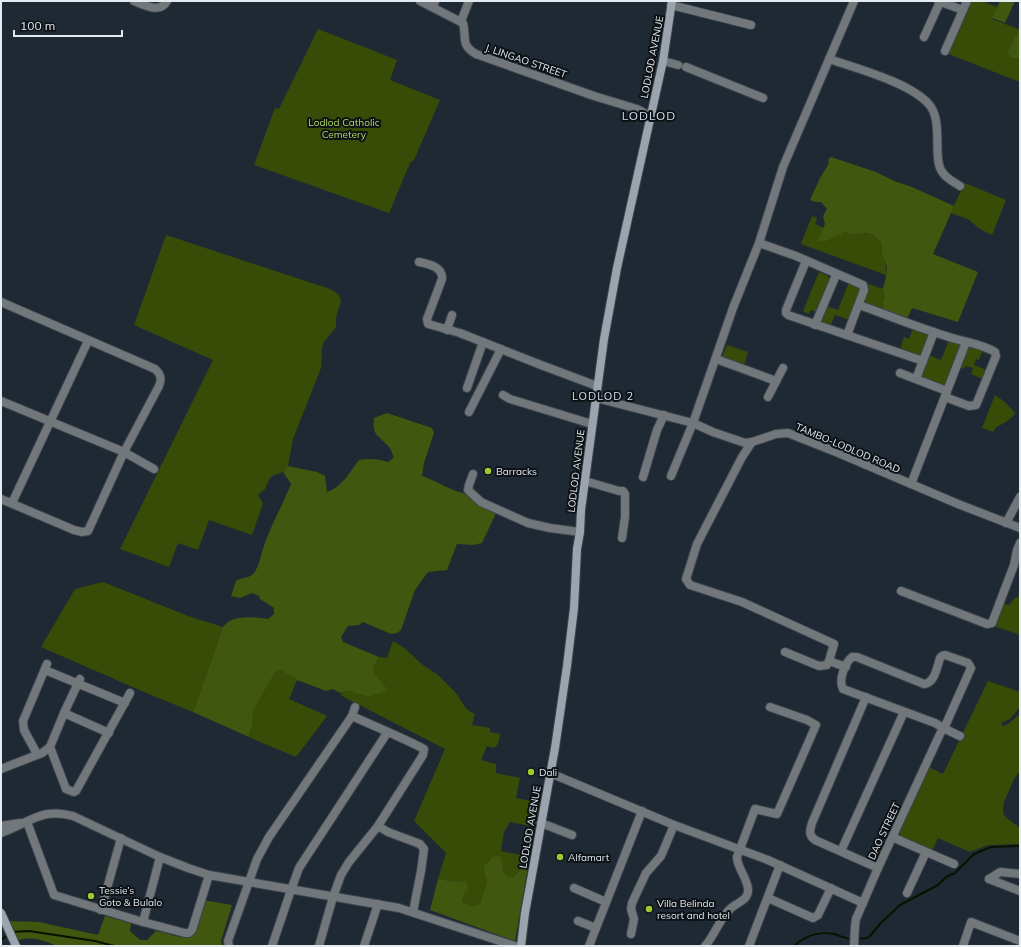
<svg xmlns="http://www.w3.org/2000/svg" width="1021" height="947" font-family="Mulish,sans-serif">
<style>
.green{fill:#394c07}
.forest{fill:#41560e}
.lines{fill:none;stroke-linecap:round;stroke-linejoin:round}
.stream{stroke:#091100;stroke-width:2}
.minor-casing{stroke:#3a444d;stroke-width:10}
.tertiary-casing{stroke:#3a444d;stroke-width:10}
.secondary-casing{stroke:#3a444d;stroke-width:10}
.minor{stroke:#72777c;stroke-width:8}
.tertiary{stroke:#72777c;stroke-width:8}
.secondary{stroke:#9ba4ac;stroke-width:8}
.poi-dot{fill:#9dca30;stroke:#0d1216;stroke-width:1.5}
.labels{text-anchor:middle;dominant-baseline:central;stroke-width:4;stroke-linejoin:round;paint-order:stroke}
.street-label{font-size:10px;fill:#e3eaf0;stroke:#0d1216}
.park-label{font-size:10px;fill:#b4db66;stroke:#0d1216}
.poi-label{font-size:10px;fill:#e3eaf0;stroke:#0d1216;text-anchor:start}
.neighbourhood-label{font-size:11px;letter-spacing:1px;fill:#d2dfec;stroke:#0d1216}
.quarter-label{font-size:12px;letter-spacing:1px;fill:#d2dfec;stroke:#0d1216}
</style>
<rect width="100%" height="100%" fill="#1f2933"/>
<g class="green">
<polygon points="969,1 982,1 997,7 992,19 1019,29 1007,53 1010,58 1020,59 1020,82 946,53"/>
<polygon points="318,29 397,60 390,80 440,100 414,160 410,163 389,213 254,165 275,108 279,109"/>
<polygon points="965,183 1006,200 992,235 980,229 968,219 950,213"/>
<path d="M812 216 817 218 815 224 824 228 818 241 845 232 852 235 868 233 877 238 882 244C882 255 887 264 886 275L801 244Z"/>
<path d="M166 235 330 289C350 299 336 306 336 320 336 323 336 325 336 327L324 342 322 347 321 368 293 439 288 466 283 472 274 475 270 478 265 489 258 495 263 503 252 535 209 520 198 550 178 543 169 567 120 549 213 360 134 325Z"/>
<polygon points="819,272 828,276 830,280 817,312 811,310 809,314 803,311"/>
<polygon points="849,282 861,288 849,320 835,315 830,327 819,322 826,306 838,310"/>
<path d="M868 284 883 289C884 297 883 303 884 311L866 305 862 301Z"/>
<polygon points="913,328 930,334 921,357 900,350 904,337 909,339"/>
<polygon points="949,340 960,344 961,345 946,385 943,386 921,377 928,355 941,360"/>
<polygon points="727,345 748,352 744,365 722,357"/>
<polygon points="968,346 991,352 993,356 982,352 979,360 976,359 974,365 987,370 983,379 971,374 973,368 965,366 964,369 960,367"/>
<path d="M995 395 1005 402 1015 413C1011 420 1003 424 996 427L993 432 982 428Z"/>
<polygon points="103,582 188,616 223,627 193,712 151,695 41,647 75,589"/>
<polygon points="1020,596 1020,635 994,626 1003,604 1009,605 1014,599"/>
<polygon points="393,641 403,647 423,665 438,675 456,693 465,707 469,711 475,714 472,725 490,728 490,732 500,734 498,744 494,748 487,746 481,760 496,764 496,773 520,778 516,798 541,803 536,827 510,822 504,832 501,851 530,857 528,867 523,868 513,877 508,877 503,871 501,856 483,868 487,882 480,904 473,906 462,902 465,881 457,882 438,879 446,853 414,821 445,749 342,696 341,693 349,691 368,697 386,687 375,674 373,668 379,657 387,658"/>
<polygon points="280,670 297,680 289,699 327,716 296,757 249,737 252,725 252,711 274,674"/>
<polygon points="988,681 1020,692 1020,707 1010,719 1001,723 1003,726 1008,724 1020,714 1020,771 1014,779 1004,802 1003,810 1004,815 1008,819 1020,828 1020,844 988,845 970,852 938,838 932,851 899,836 900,828 929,767 943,774"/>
</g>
<g class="forest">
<polygon points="1000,1 1015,1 1005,23 992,18"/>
<polygon points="1019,29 1020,29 1020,59 1010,58 1007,53"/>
<polygon points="831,157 876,172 894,181 912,187 954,206 933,254 978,272 958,322 912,308 907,319 884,311 883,302 884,296 883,289 886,277 887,267 882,254 882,244 877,238 868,233 852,235 845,232 826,241 818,241 825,224 823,216 827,209 821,202 815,202 810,200 820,178 828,165 829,158"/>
<path d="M387 413 432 428 434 433 424 463 422 476C435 480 451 491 463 493L496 513 482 543 473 545 457 544 447 570 428 572 415 590 401 630 397 633 391 634 363 622 359 625 348 626 341 637 343 642 379 657 373 668 375 674 386 687 385 691 368 697 349 691 341 693 332 689 326 691 297 680 280 670 274 674 253 711 252 725 249 737 193 712 223 627C225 625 227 622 230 621 238 616 258 617 268 619L274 614V608L260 599 259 596 252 593 240 598 231 596 236 581C242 577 247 579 253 574 258 569 260 559 262 552 269 528 282 507 291 484L283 472 288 466 317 472 325 476 327 492C342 487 350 472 359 460 369 458 378 459 388 462L394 457C392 454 391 448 388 446 378 435 372 436 374 418Z"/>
<polygon points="501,856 503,871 508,877 513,877 523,868 528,867 515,941 430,910 438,879 457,882 465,881 468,885 468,890 464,893 462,902 473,906 480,904 487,882 483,868 493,857"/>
<path d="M203 900 232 905 221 941 222 946H57C43 940 33 936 18 940L10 921 39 922 98 935 105 916 131 923 130 931 140 940H147L156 931C167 932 179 940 190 936Z"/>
</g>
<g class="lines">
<g class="stream">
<polyline points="12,932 29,931 95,941 114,946"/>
<polyline points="857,939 867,938 870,936 881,923 900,905 938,885 946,877 955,873 973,855 981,851 991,847 1020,846"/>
<polyline points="1,940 9,934"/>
<path d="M794 946C806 935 818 931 834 934 841 936 846 939 853 939"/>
</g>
<defs>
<g id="minor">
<path d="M134 1C144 5 160 14 167 1"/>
<polyline points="938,1 963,10"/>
<polyline points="671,5 751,25"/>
<polyline points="433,7 435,1"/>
<polyline points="461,21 469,1"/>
<polyline points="924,37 940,2"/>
<polyline points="945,51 967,1"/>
<path d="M829 59C856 68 915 84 931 107 943 125 932 161 943 173 947 179 954 182 960 186"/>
<polyline points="663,61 678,65"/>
<polyline points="686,67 763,98"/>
<polyline points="759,243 796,256 863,285 864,290 847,335"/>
<polyline points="806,261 786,310 786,313 788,315 923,361"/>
<path d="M419 262C429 264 443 267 442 279L427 319 428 324 460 333 541 365 597 386"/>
<path d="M1 302 155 369C161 374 162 379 159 386L124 452 88 531 82 532 74 530 1 499"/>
<path d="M859 305C888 315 916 327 946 336 962 342 980 343 995 352L996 356 976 405 969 406 945 397"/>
<polyline points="815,325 836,275"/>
<polyline points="447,330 452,315"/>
<polyline points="716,359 776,381"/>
<polyline points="900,373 947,391"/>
<polyline points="916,379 934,332"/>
<polyline points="467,388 483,342"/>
<polyline points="503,395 510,399 592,424"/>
<polyline points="768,397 783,368"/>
<polyline points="1,401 124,452 154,469"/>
<polyline points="469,412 501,349"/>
<polyline points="752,442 742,457 697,544 686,579 690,585 742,602 834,644 829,661"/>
<polyline points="473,474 469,485 468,490 481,502 528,523 550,528 580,532"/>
<polyline points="671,476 693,423 733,308 759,243 783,167 854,1"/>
<polyline points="643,477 657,430 664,415"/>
<polyline points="585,481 619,491 623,491 625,494 625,517 622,538"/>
<polyline points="911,484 966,342"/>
<polyline points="12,503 88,341"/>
<polyline points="1006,523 1020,497"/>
<polyline points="901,591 987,624 992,623 1006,586 1014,565 1017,550 1020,543"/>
<polyline points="785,652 819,666 827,665 829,661 846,667"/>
<polyline points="45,670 125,703"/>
<path d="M866 697 812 823C810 830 808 835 815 840L878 868"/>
<polyline points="64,713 109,733"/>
<polyline points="50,747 66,789 74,792 76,791 130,693"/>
<polyline points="37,754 24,730 23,721 47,664"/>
<polyline points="1,769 42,753 50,747 64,713 80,679"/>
<polyline points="550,773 674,825 768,860 863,903"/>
<polyline points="27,822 54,895 143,922 185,933 189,933 192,930 209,875"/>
<polyline points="541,823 572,835"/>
<polyline points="1,826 20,823"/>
<polyline points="378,826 388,832 420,844 424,849 421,871 413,912"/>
<path d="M1 833C29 823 42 807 73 816L160 857 188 868 209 875 399 908 515 946"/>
<polyline points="892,837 954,864"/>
<polyline points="841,851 904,712"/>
<polyline points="989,879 1020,891"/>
<polyline points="989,879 1000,872 1020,874"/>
<polyline points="574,888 606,902"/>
<polyline points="907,893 926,852"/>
<polyline points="768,898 813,918 818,915 831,888"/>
<polyline points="101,910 121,838"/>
<polyline points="578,921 596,928"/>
<polyline points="143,922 160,857"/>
<polyline points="631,934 634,919 631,909 632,903 646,873 661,856 674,825"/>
<polyline points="229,946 228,941 257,859 269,837 352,716 355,707"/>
<polyline points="272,946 291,890 299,868 387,733"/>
<path d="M319 946 333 897 341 875 349 862 378 826 423 755 424 749C401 737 376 727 352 716"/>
<polyline points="364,946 378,904"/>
<polyline points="589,946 642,811"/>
<path d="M705 946C715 935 719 919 731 908 738 902 749 900 748 889 747 877 737 868 737 857L755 809 777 814 816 725 807 720 770 707"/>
<polyline points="749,946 780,865"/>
<path d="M854 946 855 926 856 919 878 868 940 734 946 724 971 668 968 663 945 655 942 656 940 658C937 667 935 683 924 684L857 657H852C845 663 838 680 843 689L935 723C943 728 951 732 960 736"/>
<polyline points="963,946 971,922 1020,941"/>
</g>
<g id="tertiary">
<path d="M420 1 463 23C467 38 460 45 476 54L594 96 637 109 650 116"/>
<polyline points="596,398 693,423 713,432 745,443 752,442 776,434 788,433 836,452 958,504 1020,528"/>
</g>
<g id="secondary">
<polyline points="1,913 16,946"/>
<polyline points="521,946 525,913 555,748 567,666 574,608 577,549 580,532 581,510 604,339 617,268 663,61 672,1"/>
</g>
</defs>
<use href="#minor" class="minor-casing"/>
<use href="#tertiary" class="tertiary-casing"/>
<use href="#secondary" class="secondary-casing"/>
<use href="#minor" class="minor"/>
<use href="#tertiary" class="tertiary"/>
<use href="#secondary" class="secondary"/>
</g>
<g class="poi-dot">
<circle cx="488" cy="471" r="4"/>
<circle cx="531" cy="772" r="4"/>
<circle cx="560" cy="857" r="4"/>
<circle cx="91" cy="896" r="4"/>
<circle cx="649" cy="909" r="4"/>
</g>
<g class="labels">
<g class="street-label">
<text transform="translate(652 57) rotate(-79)">LODLOD AVENUE</text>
<text transform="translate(526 61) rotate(19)">J. LINGAO STREET</text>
<text transform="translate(848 448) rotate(23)">TAMBO-LODLOD ROAD</text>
<text transform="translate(576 471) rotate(-83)">LODLOD AVENUE</text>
<text transform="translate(530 827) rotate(-80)">LODLOD AVENUE</text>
<text transform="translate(884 831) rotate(-65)">DAO STREET</text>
</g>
<g class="park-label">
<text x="344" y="122">Lodlod Catholic<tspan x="344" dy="12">Cemetery</tspan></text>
</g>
<g class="poi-label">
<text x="496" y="471">Barracks</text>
<text x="539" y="772">Dali</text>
<text x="568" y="857">Alfamart</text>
<text x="99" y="890">Tessie’s<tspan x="99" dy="12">Goto &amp; Bulalo</tspan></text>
<text x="657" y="903">Villa Belinda<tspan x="657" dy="12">resort and hotel</tspan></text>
</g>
<g class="neighbourhood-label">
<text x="603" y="396">LODLOD 2</text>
</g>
<g class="quarter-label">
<text x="649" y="115">LODLOD</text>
</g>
</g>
<rect width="1021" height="947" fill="none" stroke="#e3eaf0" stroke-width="4"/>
<path d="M14 30v6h108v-6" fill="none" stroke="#e3eaf0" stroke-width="2"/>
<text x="20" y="30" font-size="12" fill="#e3eaf0" stroke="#0d1216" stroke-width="3" paint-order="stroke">100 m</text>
</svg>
